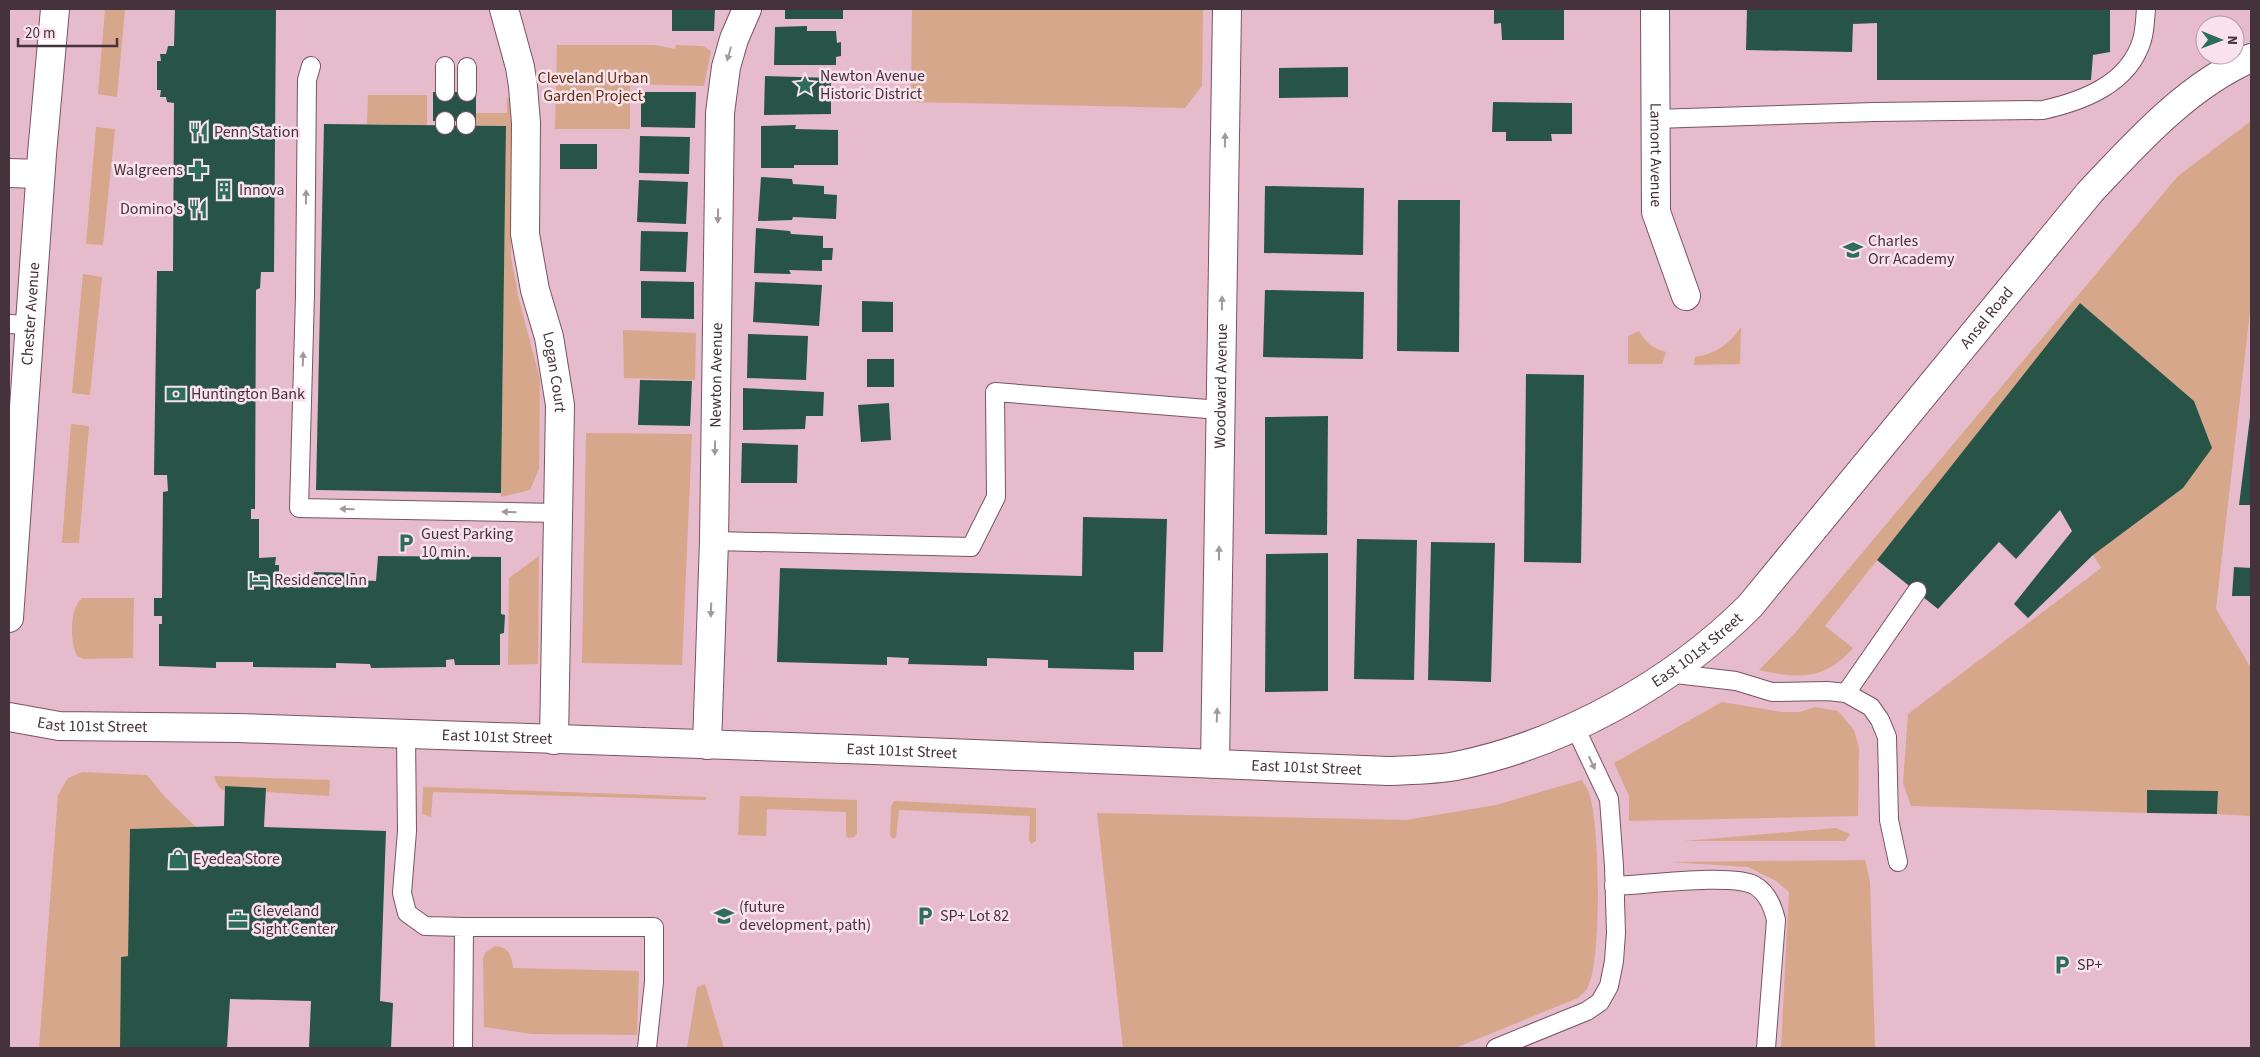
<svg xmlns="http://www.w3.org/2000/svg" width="2260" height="1057" font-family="'Source Sans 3',sans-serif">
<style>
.green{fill:#d6a78b}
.building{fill:#285447}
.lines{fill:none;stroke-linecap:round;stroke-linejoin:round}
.lane-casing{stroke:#795464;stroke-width:20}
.street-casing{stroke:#795464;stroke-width:30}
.primary-casing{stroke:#795464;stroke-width:30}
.lane{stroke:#fff;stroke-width:18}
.street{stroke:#fff;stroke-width:28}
.primary{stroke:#fff;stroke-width:28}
.oneway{fill:#a2999c}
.labels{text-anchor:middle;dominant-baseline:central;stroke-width:5;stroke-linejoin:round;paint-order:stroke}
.poi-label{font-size:16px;fill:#44333a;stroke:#f9e2eb;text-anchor:start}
.park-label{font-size:16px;fill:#5c2f10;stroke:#f9e2eb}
.street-label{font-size:16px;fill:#44333a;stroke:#f9e2eb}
</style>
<rect width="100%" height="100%" fill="#e6bbcc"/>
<g class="green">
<polygon points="105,9 125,9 117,97 98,94"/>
<polygon points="912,9 1203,9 1202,86 1185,108 911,102"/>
<polygon points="557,45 655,45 675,49 676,45 703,46 711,51 704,86 630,84 630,129 555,129"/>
<polygon points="368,95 427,95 427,125 367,124"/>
<polygon points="507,98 510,98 511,121 511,257 519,300 540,379 539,469 530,490 501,497 506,126 476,125 476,113 507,113"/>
<path d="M2251 121V302L2216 609 2251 668V816L2217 814 2218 792 2147 790V813L1911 806 1903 783 1908 714 2101 568 2093 555 2212 448 2194 401 2080 303 1825 626 1853 648C1825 680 1798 679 1759 670L1795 633 2178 176Z"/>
<polygon points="96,127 115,129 103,245 86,244"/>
<polygon points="83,274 102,277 90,395 72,393"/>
<path d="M1741 327 1740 364 1694 365 1695 357C1716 354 1729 344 1741 327Z"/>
<polygon points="623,330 696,333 695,380 624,378"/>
<path d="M1639 331C1646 343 1652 348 1666 352L1662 364H1628V336Z"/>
<polygon points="71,424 89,426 79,543 62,543"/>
<polygon points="586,433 692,434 682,665 582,663"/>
<polygon points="539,556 538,664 508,665 509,578"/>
<path d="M82 598H134L133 658 84 659 77 656C70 642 69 609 82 598Z"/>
<polygon points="1722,702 1781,712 1800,712 1815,707 1838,711 1854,730 1859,747 1858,816 1629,821 1629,796 1614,763"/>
<polygon points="82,772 147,775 165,797 196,827 130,829 128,956 121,957 120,1048 39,1048 58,795 68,778"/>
<path d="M214 776 330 780 329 796 266 792V788L226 786 225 791C218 788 216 783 214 776Z"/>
<path d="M1582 780C1584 784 1588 789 1589 793 1600 823 1602 960 1588 987 1586 991 1581 995 1578 998L1455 1048H1123L1097 813 1406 820 1496 805Z"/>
<polygon points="423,787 706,797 706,800 433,792 431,817 422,814"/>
<polygon points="740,796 857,800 857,834 854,837 848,838 846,835 846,812 767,809 766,836 738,835"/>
<polygon points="894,801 1036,808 1036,841 1031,844 1029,840 1030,816 899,810 896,837 893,839 890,835 891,807"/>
<polygon points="1836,828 1850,834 1845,841 1684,841"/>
<polygon points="1865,860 1870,882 1875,1048 1781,1048 1789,892 1776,881 1748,867 1669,862"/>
<path d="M495 946C509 947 512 956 513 968L639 971 637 1035 531 1034 484 1027 483 959 485 953Z"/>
<polygon points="705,984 724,1048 687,1048 697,987"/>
</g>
<g class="building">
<polygon points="175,9 276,9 274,272 261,272 260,288 256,290 255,509 251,509 251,519 259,519 259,558 276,557 275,565 279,565 279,579 313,579 314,572 355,573 356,580 376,581 378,556 501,557 501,614 505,615 504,633 500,634 500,665 455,665 454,659 446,660 446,667 371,668 370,664 336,663 336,668 253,667 253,662 216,662 216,668 159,666 159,624 162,624 162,616 154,616 154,598 162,598 163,492 168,491 167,475 154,475 157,271 173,271 174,103 167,102 166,97 160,97 161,90 157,90 157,61 161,61 160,54 166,54 168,46 174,46"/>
<polygon points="672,9 715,9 714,31 672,31"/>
<rect x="785" y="9" width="58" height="10"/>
<polygon points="1494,9 1564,9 1564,40 1502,40 1501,23 1494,24"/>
<polygon points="1747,9 2110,9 2110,52 2093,55 2091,80 1877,80 1877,23 1853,24 1852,52 1746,50"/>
<polygon points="807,26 807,31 836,31 837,43 841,42 841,56 836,57 836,65 774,65 775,27"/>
<polygon points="1348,67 1348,97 1279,98 1279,68"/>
<polygon points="765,76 831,78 831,114 764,115"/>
<rect x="433" y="92" width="43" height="29"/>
<polygon points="641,92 696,92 695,128 641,127"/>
<polygon points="1493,102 1572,103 1572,134 1551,134 1552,141 1506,141 1506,132 1492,132"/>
<polygon points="324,124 506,126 501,493 316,490"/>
<polygon points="796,125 795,129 838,130 838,165 794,165 794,168 761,168 761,126"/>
<polygon points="640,136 690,137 689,174 639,173"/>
<rect x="560" y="144" width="37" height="25"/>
<polygon points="761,177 792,179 793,184 824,186 824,194 837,195 836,219 793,217 792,220 758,221"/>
<polygon points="639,180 688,182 686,224 637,222"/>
<polygon points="1265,186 1364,188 1363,255 1264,253"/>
<polygon points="1398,200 1460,200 1459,352 1397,351"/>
<polygon points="756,228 790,231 791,234 823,236 823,248 833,248 832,260 822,260 822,271 789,270 791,274 754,273"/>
<polygon points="641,231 688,232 686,272 640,271"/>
<polygon points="641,281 694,282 694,319 641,318"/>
<polygon points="755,282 822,285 819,326 753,322"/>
<polygon points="1265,290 1364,292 1363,359 1263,357"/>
<polygon points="862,301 893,302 893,332 862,332"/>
<polygon points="2080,303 2194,401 2212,448 2183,488 2093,555 2028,618 2014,604 2072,531 2060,510 2016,559 1999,542 1938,609 1877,560"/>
<polygon points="748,334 808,336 806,380 747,378"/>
<rect x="867" y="359" width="27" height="28"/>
<polygon points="1526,374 1584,375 1581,563 1524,562"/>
<polygon points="640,380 692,381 690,426 638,425"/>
<polygon points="743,388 824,392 823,416 806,416 805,429 743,430"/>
<polygon points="889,403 891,440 861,442 858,405"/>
<polygon points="1328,416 1327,535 1265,534 1265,417"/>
<polygon points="2250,417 2251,505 2239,505"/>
<polygon points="742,443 798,445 797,483 741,483"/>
<polygon points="1083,517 1167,519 1163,652 1134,652 1134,670 1048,668 1048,660 987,658 987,666 908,664 909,658 887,657 887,665 777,662 780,568 1082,576"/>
<polygon points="1357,539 1417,540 1414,680 1354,679"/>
<polygon points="1431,542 1495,543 1491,682 1428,680"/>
<polygon points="1328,553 1328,691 1265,692 1266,554"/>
<polygon points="2234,567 2251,568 2251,596 2232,596"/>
<polygon points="225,786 266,788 264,827 386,831 380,1001 393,1003 391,1048 309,1048 311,1001 230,999 227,1048 120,1048 121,957 128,956 130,829 224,826"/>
<polygon points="2147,790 2218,791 2217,814 2147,813"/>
</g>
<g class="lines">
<defs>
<g id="lane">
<polyline points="311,66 307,80 305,295 299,508 558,513"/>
<polyline points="445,92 445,66"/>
<polyline points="467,92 467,67"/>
<path d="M1654 119 1874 112 2043 110C2083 101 2129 84 2142 40 2145 30 2145 19 2146 9"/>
<polyline points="445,125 445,121"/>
<polyline points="466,125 466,121"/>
<polyline points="9,324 30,325"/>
<polyline points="714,541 971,547 996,497 995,392 1220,410"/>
<polyline points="1667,673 1736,681 1772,692 1827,691 1846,693 1871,707 1880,720 1887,737 1889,820 1898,862"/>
<polyline points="1846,693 1917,591"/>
<polyline points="406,734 407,831 402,893 407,913 425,926 464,927 463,1048"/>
<path d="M1614 886C1644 885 1731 873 1754 885 1767 892 1773 907 1776 920L1766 1048"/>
<polyline points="464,927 654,927 654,982 647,1048"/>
<polyline points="1496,1048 1587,1011 1600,1002 1609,986 1614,961 1616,933 1614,866 1609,799 1575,727"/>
</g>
<g id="street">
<path id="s1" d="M504 9 520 67 523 86 526 123 525 234 535 290 549 337 560 405 554 740"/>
<path id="s2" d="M1655 9 1656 212 1686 296"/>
<polyline points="9,173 40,174"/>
<path id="s3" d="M9 717 59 726 238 728 874 750 1388 771C1411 770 1434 770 1456 766 1564 744 1673 683 1750 606L2090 192C2137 142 2187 86 2251 58"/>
<path id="s4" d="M707 745 714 541 720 113 726 67 734 39 747 9"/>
<path id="s5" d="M1215 764 1227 9"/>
</g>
<g id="primary">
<path id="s6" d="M9 618 42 154 55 9"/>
</g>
</defs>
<use href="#lane" class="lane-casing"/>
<use href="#street" class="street-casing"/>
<use href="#primary" class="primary-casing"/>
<use href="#lane" class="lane"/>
<use href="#street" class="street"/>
<use href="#primary" class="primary"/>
</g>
<defs><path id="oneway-solid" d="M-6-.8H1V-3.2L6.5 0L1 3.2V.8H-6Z" transform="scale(1.25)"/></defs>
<g class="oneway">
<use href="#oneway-solid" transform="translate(729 54) rotate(106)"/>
<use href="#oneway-solid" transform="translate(1225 140) rotate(-89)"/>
<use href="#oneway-solid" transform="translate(306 197) rotate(-89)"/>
<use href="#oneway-solid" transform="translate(718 216) rotate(91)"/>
<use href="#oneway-solid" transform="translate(1222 303) rotate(-89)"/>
<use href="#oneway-solid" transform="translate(303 359) rotate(-88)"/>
<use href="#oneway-solid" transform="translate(715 448) rotate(91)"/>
<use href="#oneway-solid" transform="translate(347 509) rotate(-179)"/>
<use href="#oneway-solid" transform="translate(509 512) rotate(-179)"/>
<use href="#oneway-solid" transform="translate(1219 553) rotate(-90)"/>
<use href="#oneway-solid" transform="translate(711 610) rotate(92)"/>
<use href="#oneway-solid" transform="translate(1217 715) rotate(-88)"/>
<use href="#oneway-solid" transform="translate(1592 763) rotate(65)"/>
</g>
<defs>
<symbol id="sight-bare" viewBox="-9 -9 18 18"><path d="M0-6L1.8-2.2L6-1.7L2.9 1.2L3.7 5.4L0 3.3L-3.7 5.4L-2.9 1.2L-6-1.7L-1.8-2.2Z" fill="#2d6d5b" stroke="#f9e2eb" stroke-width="2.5" paint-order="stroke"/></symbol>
<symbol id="restaurant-bare" viewBox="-9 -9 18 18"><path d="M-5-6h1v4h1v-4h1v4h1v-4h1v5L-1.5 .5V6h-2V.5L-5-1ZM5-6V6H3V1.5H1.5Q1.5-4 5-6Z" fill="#2d6d5b" stroke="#f9e2eb" stroke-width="2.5" paint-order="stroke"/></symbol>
<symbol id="pharmacy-bare" viewBox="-9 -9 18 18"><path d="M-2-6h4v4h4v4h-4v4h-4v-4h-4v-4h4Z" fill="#2d6d5b" stroke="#f9e2eb" stroke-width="2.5" paint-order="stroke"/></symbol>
<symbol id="building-bare" viewBox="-9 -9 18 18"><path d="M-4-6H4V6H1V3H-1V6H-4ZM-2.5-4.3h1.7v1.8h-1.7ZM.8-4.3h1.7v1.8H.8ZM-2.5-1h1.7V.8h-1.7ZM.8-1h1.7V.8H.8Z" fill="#2d6d5b" stroke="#f9e2eb" stroke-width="2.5" paint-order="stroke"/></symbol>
<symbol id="school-bare" viewBox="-9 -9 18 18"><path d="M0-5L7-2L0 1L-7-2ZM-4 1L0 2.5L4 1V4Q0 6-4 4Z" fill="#2d6d5b" stroke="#f9e2eb" stroke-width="2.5" paint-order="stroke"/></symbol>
<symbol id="bank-bare" viewBox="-9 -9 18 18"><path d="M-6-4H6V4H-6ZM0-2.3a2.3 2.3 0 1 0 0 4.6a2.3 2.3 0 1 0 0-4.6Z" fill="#2d6d5b" stroke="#f9e2eb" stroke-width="2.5" paint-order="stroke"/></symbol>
<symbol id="parking-bare" viewBox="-9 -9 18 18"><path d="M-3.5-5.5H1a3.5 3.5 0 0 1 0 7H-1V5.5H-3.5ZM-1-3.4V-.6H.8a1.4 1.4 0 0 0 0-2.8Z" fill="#2d6d5b" stroke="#f9e2eb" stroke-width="2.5" paint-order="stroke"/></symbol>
<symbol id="hotel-bare" viewBox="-9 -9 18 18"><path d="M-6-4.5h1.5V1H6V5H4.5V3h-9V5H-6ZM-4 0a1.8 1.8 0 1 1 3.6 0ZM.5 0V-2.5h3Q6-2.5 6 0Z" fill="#2d6d5b" stroke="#f9e2eb" stroke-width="2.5" paint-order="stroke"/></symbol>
<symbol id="shop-bare" viewBox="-9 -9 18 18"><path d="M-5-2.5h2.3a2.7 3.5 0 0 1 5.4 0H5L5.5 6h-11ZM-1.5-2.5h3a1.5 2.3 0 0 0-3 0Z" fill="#2d6d5b" stroke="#f9e2eb" stroke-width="2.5" paint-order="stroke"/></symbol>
<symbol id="university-bare" viewBox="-9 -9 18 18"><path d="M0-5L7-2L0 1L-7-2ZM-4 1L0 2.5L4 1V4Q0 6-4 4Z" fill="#2d6d5b" stroke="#f9e2eb" stroke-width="2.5" paint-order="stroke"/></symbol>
<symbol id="office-bare" viewBox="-9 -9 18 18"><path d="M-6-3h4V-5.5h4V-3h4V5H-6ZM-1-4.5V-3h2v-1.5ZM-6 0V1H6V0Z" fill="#2d6d5b" stroke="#f9e2eb" stroke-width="2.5" paint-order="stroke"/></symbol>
</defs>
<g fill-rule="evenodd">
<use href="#sight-bare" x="791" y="71" width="28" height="28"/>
<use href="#restaurant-bare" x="185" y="118" width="28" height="28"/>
<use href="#pharmacy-bare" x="184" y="156" width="28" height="28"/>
<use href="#building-bare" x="210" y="176" width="28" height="28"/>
<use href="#restaurant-bare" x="184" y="195" width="28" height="28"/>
<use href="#school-bare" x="1839" y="236" width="28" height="28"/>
<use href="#bank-bare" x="162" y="380" width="28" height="28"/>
<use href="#parking-bare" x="392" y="529" width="28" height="28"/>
<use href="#hotel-bare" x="245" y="566" width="28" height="28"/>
<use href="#shop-bare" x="164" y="845" width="28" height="28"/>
<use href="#university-bare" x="710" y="902" width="28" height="28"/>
<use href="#parking-bare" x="911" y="902" width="28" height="28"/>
<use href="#office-bare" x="224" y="906" width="28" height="28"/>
<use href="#parking-bare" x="2048" y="951" width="28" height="28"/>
</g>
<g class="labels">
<g class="poi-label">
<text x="820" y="76">Newton Avenue<tspan x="820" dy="18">Historic District</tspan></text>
<text x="214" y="132">Penn Station</text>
<text x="183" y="170" text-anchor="end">Walgreens</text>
<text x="239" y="190">Innova</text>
<text x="183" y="209" text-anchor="end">Domino's</text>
<text x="1868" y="241">Charles<tspan x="1868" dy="18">Orr Academy</tspan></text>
<text x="191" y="394">Huntington Bank</text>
<text x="421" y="534">Guest Parking<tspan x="421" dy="18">10 min.</tspan></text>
<text x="274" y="580">Residence Inn</text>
<text x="193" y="859">Eyedea Store</text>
<text x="739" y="907">(future<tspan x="739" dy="18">development, path)</tspan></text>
<text x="253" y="911">Cleveland<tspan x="253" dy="18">Sight Center</tspan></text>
<text x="940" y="916">SP+ Lot 82</text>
<text x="2077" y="965">SP+</text>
</g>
<g class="park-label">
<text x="593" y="78">Cleveland Urban<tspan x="593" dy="18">Garden Project</tspan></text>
</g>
<g class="street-label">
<text stroke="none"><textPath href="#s2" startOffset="146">Lamont Avenue</textPath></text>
<text stroke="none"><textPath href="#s6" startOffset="305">Chester Avenue</textPath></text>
<text stroke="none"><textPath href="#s3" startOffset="2161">Ansel Road</textPath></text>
<text stroke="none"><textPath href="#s1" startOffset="369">Logan Court</textPath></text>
<text stroke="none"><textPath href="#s4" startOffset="370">Newton Avenue</textPath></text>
<text stroke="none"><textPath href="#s5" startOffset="378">Woodward Avenue</textPath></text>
<text stroke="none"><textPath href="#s3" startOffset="1719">East 101st Street</textPath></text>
<text stroke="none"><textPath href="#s3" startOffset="84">East 101st Street</textPath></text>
<text stroke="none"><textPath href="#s3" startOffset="489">East 101st Street</textPath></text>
<text stroke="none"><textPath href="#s3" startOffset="894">East 101st Street</textPath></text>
<text stroke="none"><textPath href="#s3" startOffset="1299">East 101st Street</textPath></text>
</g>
</g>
<rect width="2260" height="1057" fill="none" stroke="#44333a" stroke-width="20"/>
<g transform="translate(2220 40) rotate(91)"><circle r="24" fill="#f9e2eb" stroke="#b19ca4"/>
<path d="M0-4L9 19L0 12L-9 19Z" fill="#2d6d5b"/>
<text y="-8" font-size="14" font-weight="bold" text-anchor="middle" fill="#44333a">N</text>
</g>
<path d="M18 38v8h99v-8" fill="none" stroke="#44333a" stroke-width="2.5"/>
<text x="25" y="38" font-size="15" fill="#44333a" stroke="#f9e2eb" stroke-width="4" paint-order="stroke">20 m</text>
</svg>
